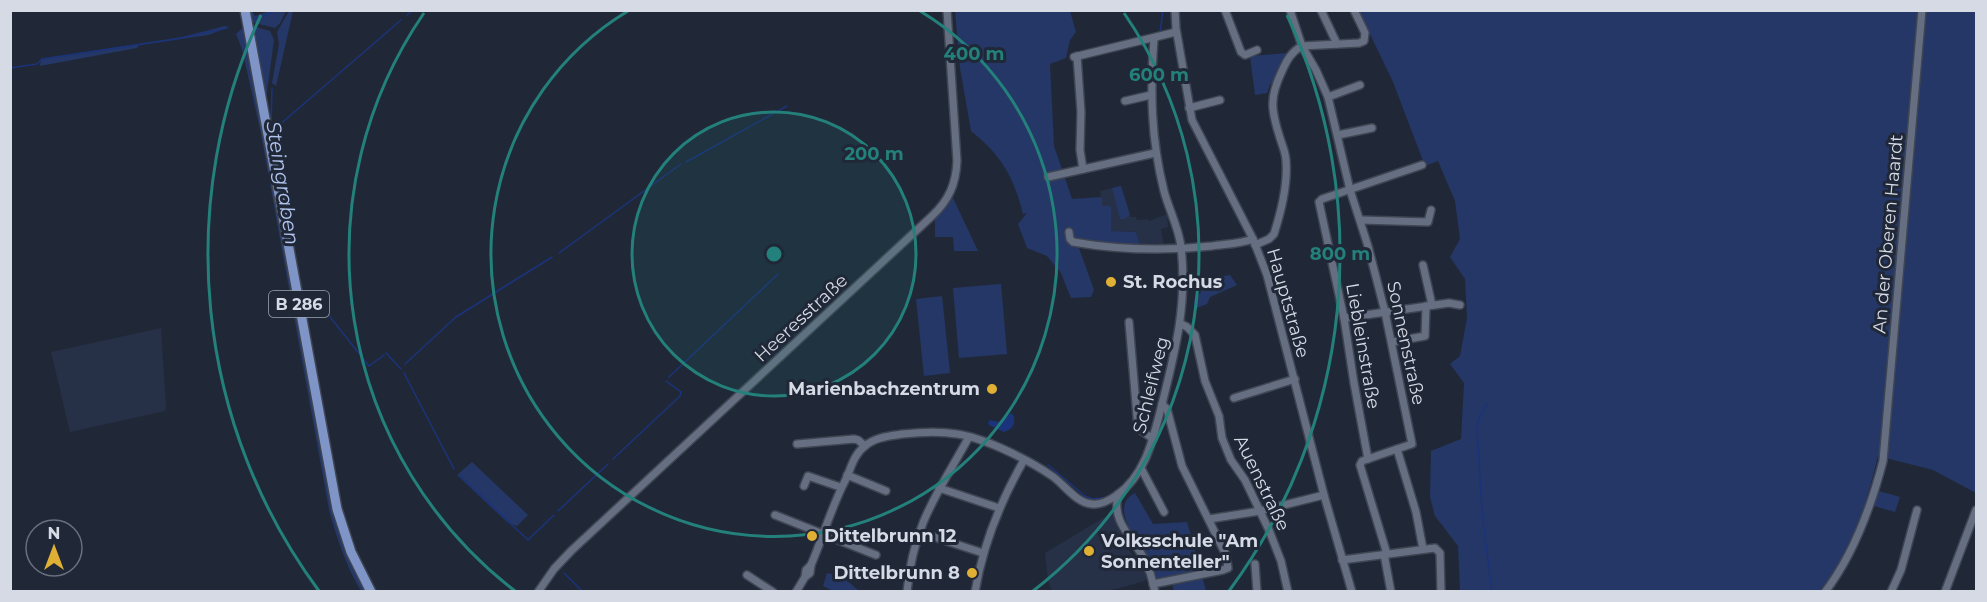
<svg xmlns="http://www.w3.org/2000/svg" width="1987" height="602" font-family="Montserrat,sans-serif">
<style>
.built{fill:#263046}
.green{fill:#243766}
.water{fill:#1b337a}
.lines{fill:none;stroke-linecap:round;stroke-linejoin:round}
.stream{stroke:#1b337a;stroke-width:1.5}
.minor-casing{stroke:#3f4552;stroke-width:10}
.major-casing{stroke:#3f4552;stroke-width:12}
.minor{stroke:#666f82;stroke-width:7}
.major{stroke:#7f95c8;stroke-width:9}
.ring{fill:none;stroke:#23807a;stroke-width:3}
.poi-dot{fill:#e0b034;stroke:#202838;stroke-width:2}
.labels{text-anchor:middle;dominant-baseline:central;stroke-width:6;stroke-linejoin:round;paint-order:stroke}
.shield{fill:#202838;stroke:#9fa5b1;stroke-width:1.5}
.shield-label{font-size:16px;font-weight:bold;fill:#d5dae5}
.street-label{font-size:18px;fill:#d5dae5;stroke:#202838}
.poi-label{font-size:18px;font-weight:bold;fill:#d5dae5;stroke:#202838;text-anchor:start}
.water-label{font-size:20px;font-style:italic;fill:#b2c5ee;stroke:#202838}
.centre{fill:#23807a;stroke:#202838;stroke-width:3}
.ring-label{font-size:18px;text-anchor:middle;font-weight:bold;fill:#23807a;stroke:#202838;stroke-width:6;stroke-linejoin:round;paint-order:stroke}
</style>
<rect width="100%" height="100%" fill="#202838"/>
<g class="built">
<polygon points="1121,186 1130,217 1136,217 1137,220 1148,219 1149,221 1167,214 1168,227 1161,229 1164,247 1140,246 1136,232 1111,231 1111,206 1102,206 1100,191"/>
<polygon points="161,328 166,408 165,411 70,432 51,352"/>
<polygon points="1113,512 1116,524 1129,550 1136,560 1143,565 1147,577 1145,581 1108,591 1052,591 1048,581 1045,553"/>
</g>
<g class="green">
<path d="M248 11H252L255 16 270 11H286L280 23 275 28C268 26 256 24 250 21Z"/>
<polygon points="289,11 293,11 276,86 272,83 279,44 277,32"/>
<path d="M955 11H1070L1076 32 1070 40 1066 58 1050 64 1054 146 1063 172 1044 177 1045 180 1064 175 1072 199 1102 197V206H1111V231L1136 232 1140 246 1068 240 1079 248 1094 290 1091 297 1071 298 1061 273 1047 256 1027 248 1018 224 1027 213 1023 214C1014 177 1001 155 971 131L960 68Z"/>
<path d="M1359 11H1976V493L1933 470 1878 456C1866 504 1853 554 1819 591H1460L1458 546 1435 516 1430 497 1431 451 1461 439 1464 383 1450 364 1460 356 1467 318 1465 279 1450 257 1460 239 1455 201 1438 161 1425 166 1393 82Z"/>
<polygon points="225,26 229,27 208,35 139,45 137,48 40,66 41,59 182,37"/>
<polygon points="256,27 270,31 274,40 266,99 252,29"/>
<path d="M241 29 246 32 328 476 368 591H361C346 566 337 539 329 510L261 134 242 49 236 34Z"/>
<polygon points="1288,53 1274,84 1270,84 1267,93 1255,95 1250,56"/>
<polygon points="1121,186 1130,215 1125,219 1120,219 1112,188"/>
<polygon points="953,198 978,251 954,251 953,237 935,237 935,219"/>
<polygon points="1230,275 1237,285 1210,297 1207,304 1194,309 1194,300 1201,292 1200,280"/>
<polygon points="1001,284 1007,354 959,358 953,288"/>
<polygon points="942,296 950,373 924,376 916,299"/>
<polygon points="472,462 528,515 517,526 507,522 457,475"/>
<polygon points="1879,491 1900,497 1895,512 1874,506"/>
<path d="M1135 493 1153 524 1187 522 1202 573 1156 582C1154 575 1152 566 1149 559 1140 543 1107 507 1135 493Z"/>
<polygon points="827,573 842,576 859,591 833,591 823,586"/>
<polygon points="1202,576 1206,591 1174,591 1172,582"/>
</g>
<path class="water" d="M1011 413 1014 416C1015 425 1013 429 1004 432L989 425 988 423 990 420C1005 424 1002 420 1011 413Z"/>
<g class="lines">
<g class="stream">
<polyline points="407,15 413,10"/>
<polyline points="253,20 273,12"/>
<polyline points="1160,33 1163,10"/>
<polyline points="10,68 37,64 42,59 176,39 227,28"/>
<polyline points="271,126 272,88"/>
<polyline points="277,127 401,20"/>
<polyline points="686,162 787,106"/>
<polyline points="559,253 681,164"/>
<polyline points="311,293 369,366 384,355"/>
<polyline points="386,353 401,369"/>
<polyline points="405,364 456,317 552,257"/>
<polyline points="404,373 454,469"/>
<polyline points="669,377 778,274"/>
<polyline points="1487,404 1479,418 1477,427 1482,512 1492,592"/>
<polyline points="613,459 680,396 681,392 666,381"/>
<polyline points="1048,465 1085,496 1092,499 1102,498"/>
<polyline points="460,476 528,540 554,515"/>
<polyline points="558,511 608,464"/>
<polyline points="564,573 583,592"/>
</g>
<defs>
<g id="minor">
<polyline points="1175,10 1176,28 1192,120 1253,239 1267,275 1324,495 1352,592"/>
<polyline points="1225,10 1241,52 1245,55 1257,50"/>
<polyline points="1290,10 1302,46 1316,70 1328,97 1350,190 1368,246 1385,312 1412,444 1397,449 1416,512 1423,549"/>
<polyline points="1321,10 1337,44"/>
<polyline points="1077,56 1081,112 1080,150 1083,169"/>
<polyline points="1074,57 1176,32"/>
<polyline points="1328,97 1360,85"/>
<polyline points="1125,101 1151,95"/>
<polyline points="1189,108 1220,100"/>
<polyline points="1338,135 1372,128"/>
<polyline points="1048,177 1155,153"/>
<polyline points="1361,220 1428,222 1431,210"/>
<path d="M1069 232 1070 239 1073 242C1119 250 1166 251 1212 246 1225 244 1240 244 1253 239"/>
<path d="M1255 245 1269 239 1274 234C1281 212 1288 184 1286 161 1286 153 1282 145 1280 138 1271 110 1269 98 1282 71 1287 60 1291 52 1302 46L1359 43 1364 41 1365 33 1354 10"/>
<polyline points="1423,265 1432,305"/>
<polyline points="1344,318 1449,303 1460,305"/>
<polyline points="1129,322 1138,428 1153,439"/>
<polyline points="1181,324 1187,327 1195,335 1205,381 1219,416 1222,438 1231,460 1245,480 1269,530 1281,561 1288,592"/>
<polyline points="1392,342 1425,336 1426,306"/>
<polyline points="1234,398 1295,379"/>
<polyline points="797,444 854,439 858,440 865,446"/>
<polyline points="1368,459 1354,383 1344,318 1319,202 1322,199 1422,165"/>
<polyline points="1141,468 1164,512"/>
<polyline points="847,475 886,491"/>
<polyline points="804,486 808,476 840,487"/>
<polyline points="939,488 999,508"/>
<path d="M1118 494C1112 521 1129 534 1142 555 1149 566 1152 579 1155 592"/>
<polyline points="775,515 876,555"/>
<polyline points="1209,519 1260,511 1324,495"/>
<polyline points="919,532 983,553"/>
<polyline points="1384,554 1391,592"/>
<polyline points="1387,554 1360,465 1362,461 1397,449"/>
<polyline points="1342,560 1435,548 1440,553 1441,592"/>
<polyline points="1255,564 1257,592"/>
<path d="M811 565C823 537 831 508 845 481 851 469 853 455 865 446 875 437 890 436 903 434 921 432 939 431 957 434 985 438 1029 460 1052 476 1064 484 1076 503 1092 504 1100 505 1110 500 1117 495 1144 476 1152 443 1160 412 1174 356 1188 306 1181 247 1179 228 1169 210 1164 191 1151 139 1150 92 1154 39"/>
<polyline points="747,575 773,592"/>
<polyline points="1153,584 1223,570 1228,568 1226,555 1182,466 1167,409 1162,404"/>
<path d="M538 592 554 569 571 551 932 216C949 200 956 184 957 161L947 10"/>
<polyline points="796,592 805,577 810,573 811,565 806,570 805,577"/>
<path d="M907 592C913 524 938 493 969 437"/>
<path d="M975 592C983 544 1000 502 1024 460"/>
<path d="M1825 592C1854 554 1871 507 1883 461L1922 10"/>
<polyline points="1891,592 1901,570 1917,510"/>
<polyline points="1945,592 1976,510"/>
</g>
<polyline id="major" points="245,10 337,509 351,552 371,592"/>
</defs>
<use href="#minor" class="minor-casing"/>
<use href="#major" class="major-casing"/>
<use href="#minor" class="minor"/>
<use href="#major" class="major"/>
</g>
<circle cx="774" cy="254" r="142" fill="#23807a" fill-opacity=".12"/>
<g class="ring">
<circle cx="774" cy="254" r="142"/>
<path d="M920 11A283 283 0 1 1 628 11"/>
<path d="M515 591A425 425 0 0 1 424 13M1124 13A425 425 0 0 1 1033 591"/>
<path d="M319 591A566 566 0 0 1 261 15M1287 15A566 566 0 0 1 1229 591"/>
</g>
<g class="poi-dot">
<circle cx="1111" cy="282" r="6"/>
<circle cx="992" cy="389" r="6"/>
<circle cx="812" cy="536" r="6"/>
<circle cx="1089" cy="551" r="6"/>
<circle cx="972" cy="573" r="6"/>
</g>
<g class="labels">
<rect class="shield" x="269" y="291" width="60" height="26" rx="4.5"/>
<g class="shield-label">
<text x="299" y="304">B 286</text>
</g>
<g class="street-label">
<text transform="translate(1888 234) rotate(-85)">An der Oberen Haardt</text>
<text transform="translate(1288 303) rotate(74)">Hauptstraße</text>
<text transform="translate(801 318) rotate(-43)">Heeresstraße</text>
<text transform="translate(1406 343) rotate(78)">Sonnenstraße</text>
<text transform="translate(1363 346) rotate(80)">Liebleinstraße</text>
<text transform="translate(1151 385) rotate(-76)">Schleifweg</text>
<text transform="translate(1262 483) rotate(64)">Auenstraße</text>
</g>
<g class="poi-label">
<text x="1123" y="282">St. Rochus</text>
<text x="980" y="389" text-anchor="end">Marienbachzentrum</text>
<text x="824" y="536">Dittelbrunn 12</text>
<text x="1101" y="541">Volksschule "Am<tspan x="1101" dy="21">Sonnenteller"</tspan></text>
<text x="960" y="573" text-anchor="end">Dittelbrunn 8</text>
</g>
<g class="water-label">
<text transform="translate(283 183) rotate(81)">Steingraben</text>
</g>
</g>
<circle cx="774" cy="254" r="9" class="centre"/>
<g class="ring-label">
<text x="974" y="60">400 m</text>
<text x="1159" y="81">600 m</text>
<text x="874" y="160">200 m</text>
<text x="1340" y="260">800 m</text>
</g>
<rect width="1987" height="602" fill="none" stroke="#d5dae5" stroke-width="24"/>
<g transform="translate(54 548)"><circle r="28" fill="#202838" stroke="#686f7d" stroke-width="1.5"/>
<path d="M0-4.5L10 22L0 15L-10 22Z" fill="#e0b034"/>
<text y="-9" font-size="16" font-weight="bold" text-anchor="middle" fill="#d5dae5">N</text>
</g>
</svg>
